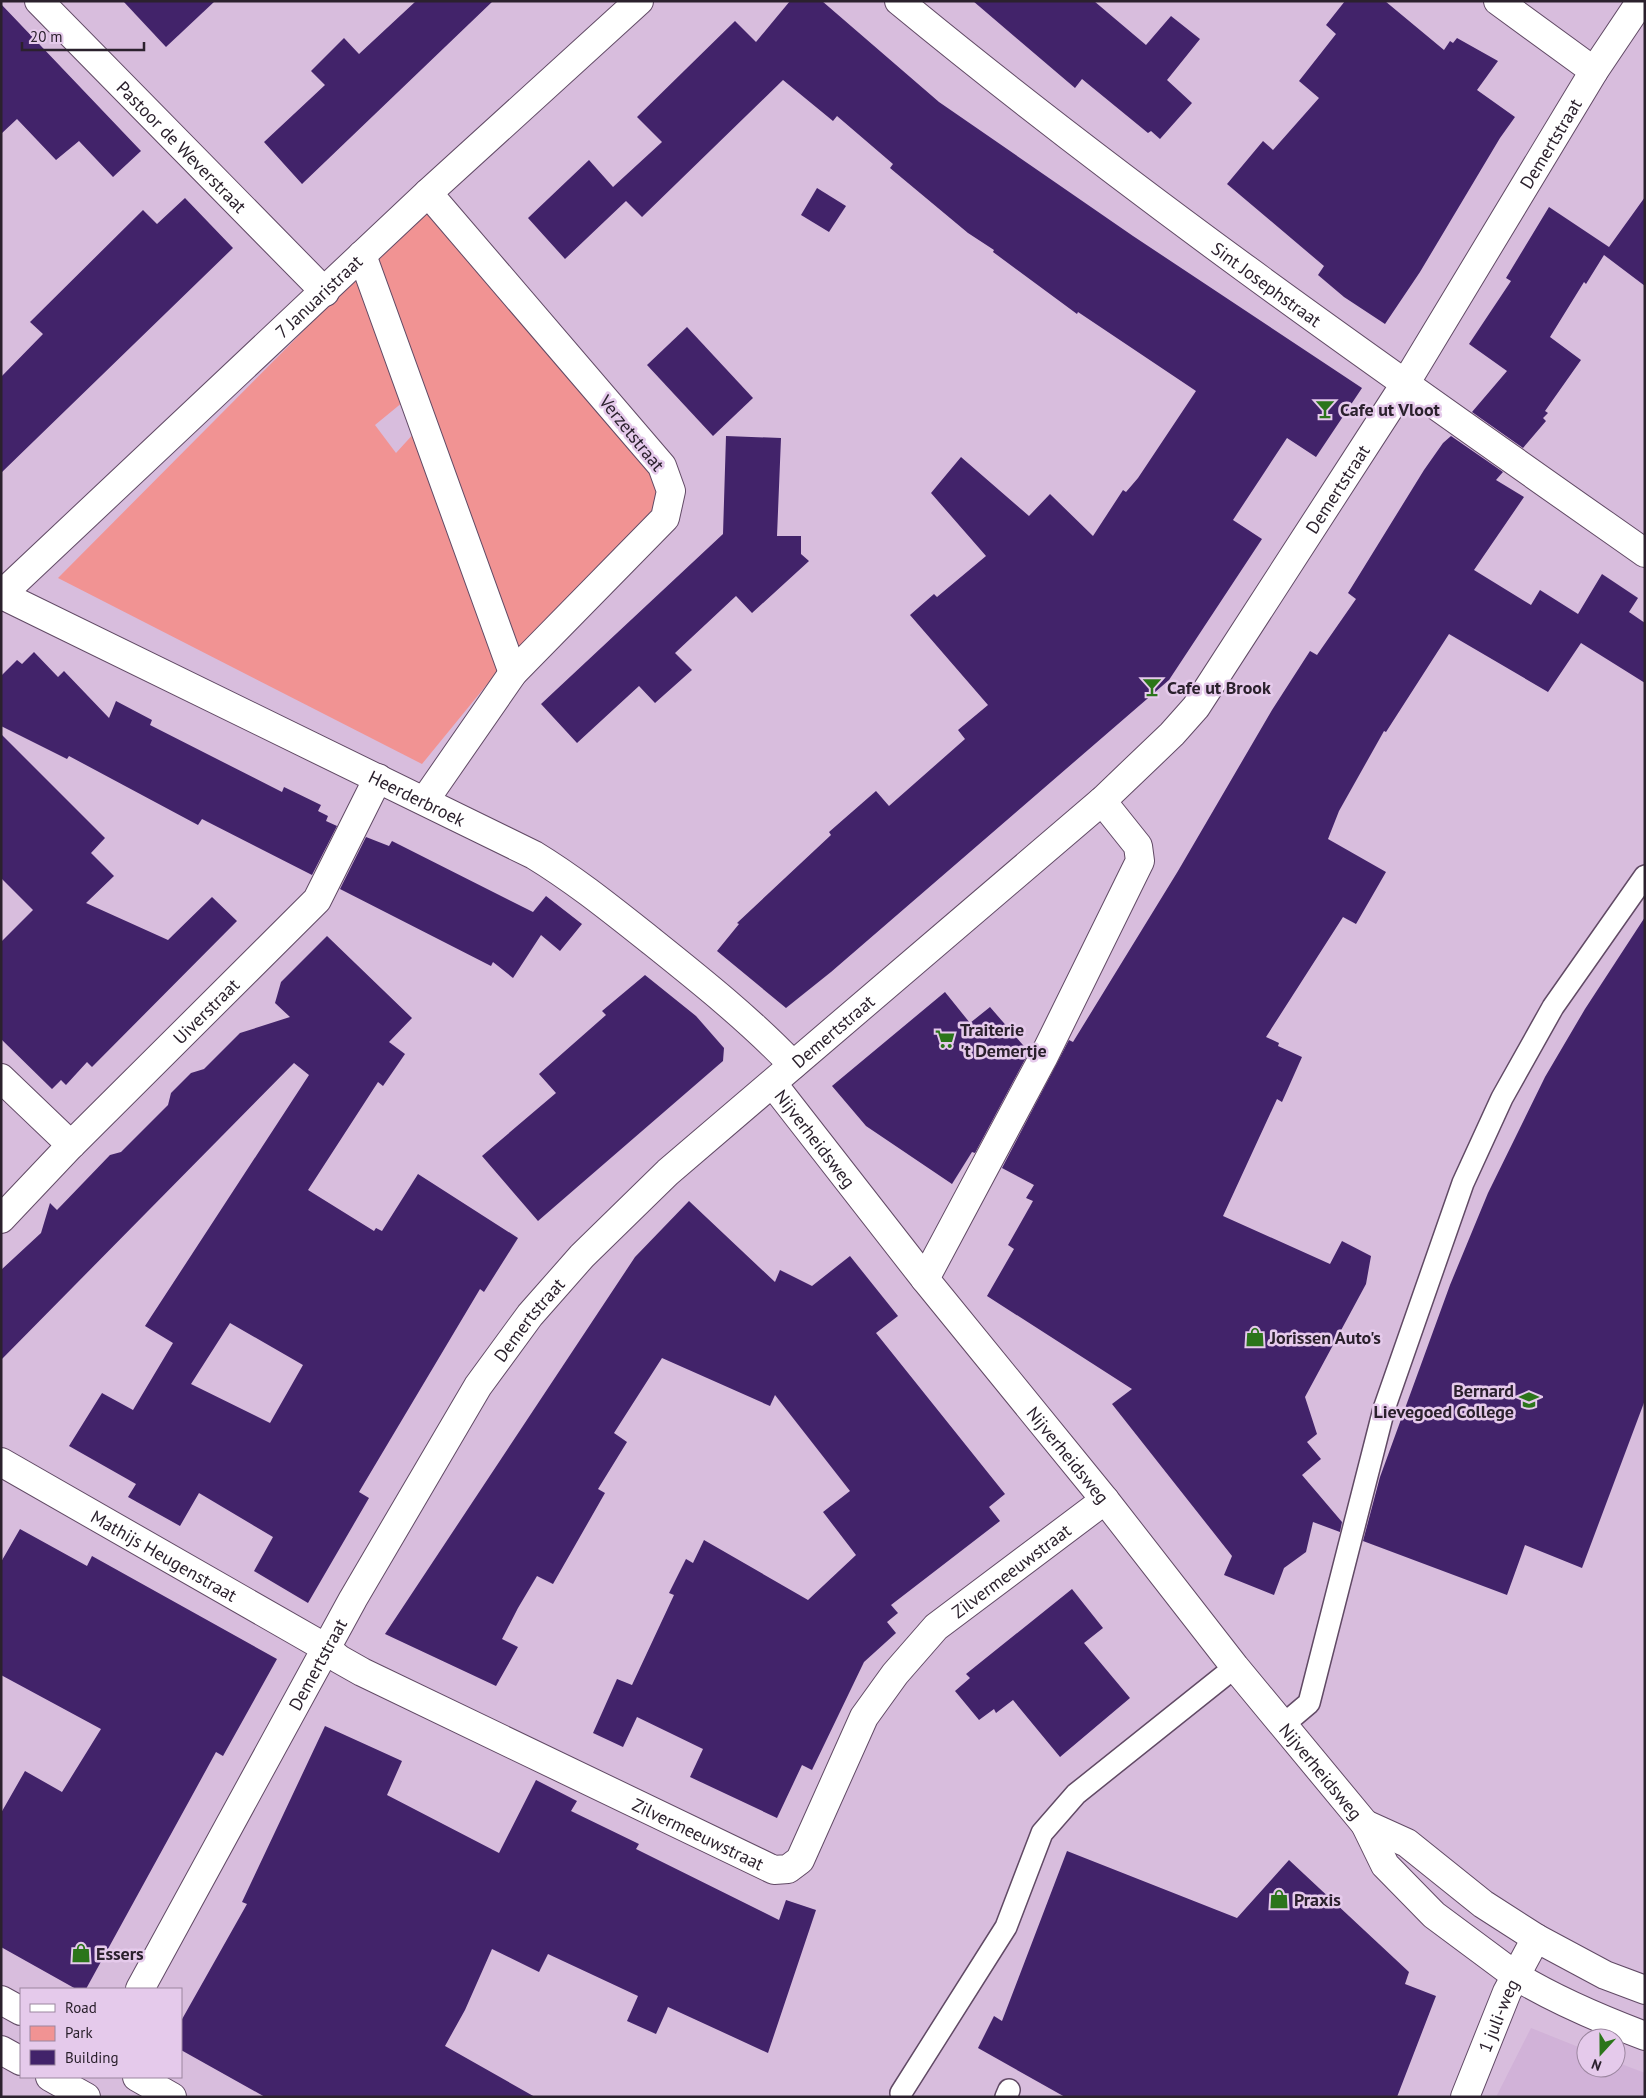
<svg xmlns="http://www.w3.org/2000/svg" width="1646" height="2098" font-family="'PT Sans',sans-serif">
<style>
.built{fill:#d1b2d8}
.green{fill:#f19393}
.building{fill:#42236a;fill-rule:evenodd}
.lines{fill:none;stroke-linecap:round;stroke-linejoin:round}
.service-casing{stroke:#614a65;stroke-width:24}
.pedestrian-casing{stroke:#614a65;stroke-width:30}
.minor-casing{stroke:#614a65;stroke-width:30}
.tertiary-casing{stroke:#614a65;stroke-width:30}
.primary-casing{stroke:#614a65;stroke-width:30}
.service{stroke:#fff;stroke-width:21}
.pedestrian{stroke:#fff;stroke-width:28}
.minor{stroke:#fff;stroke-width:28}
.tertiary{stroke:#fff;stroke-width:28}
.primary{stroke:#fff;stroke-width:28}
.labels{text-anchor:middle;dominant-baseline:central;stroke-width:5;stroke-linejoin:round;paint-order:stroke}
.street-label{font-size:18px;fill:#2b212d;stroke:#e5caeb}
.poi-label{font-size:18px;font-weight:bold;fill:#2b212d;stroke:#e5caeb;text-anchor:start}
</style>
<rect width="100%" height="100%" fill="#d8bddd"/>
<polygon class="built" points="1531,2028 1586,2050 1586,2068 1616,2068 1616,2062 1645,2073 1645,2097 1496,2097"/>
<g class="green">
<polygon points="426,209 652,470 659,489 655,511 517,651 373,261"/>
<polygon points="356,278 403,402 375,425 396,453 416,431 498,671 422,764 58,578"/>
</g>
<g class="building">
<polygon points="123,1 215,1 166,47"/>
<polygon points="416,1 493,1 302,184 264,142 325,85 311,71 344,38 359,54"/>
<polygon points="790,1 822,1 939,102 1133,236 1362,388 1316,457 1287,438 1264,473 1233,520 1262,539 1169,680 831,972 786,1008 717,951 739,924 737,923 831,835 829,832 876,791 889,806 965,739 958,730 988,705 910,615 934,594 937,597 986,556 931,493 961,457 1029,516 1050,494 1093,536 1123,490 1126,492 1138,478 1196,391 1078,312 1077,314 993,252 994,250 968,233 890,168 893,164 837,116 833,121 783,80 642,217 626,201 565,259 528,218 589,160 613,187 662,142 637,117 735,21 756,42"/>
<polygon points="973,1 1094,1 1146,45 1171,16 1200,39 1167,80 1192,103 1160,139 1151,131 1148,133 1082,79 1075,88"/>
<polygon points="1345,1 1385,1 1444,50 1450,41 1453,43 1457,38 1498,61 1477,90 1515,117 1500,138 1420,272 1385,324 1344,297 1318,275 1324,266 1227,184 1263,141 1273,150 1319,98 1299,81 1336,34 1326,25"/>
<polygon points="1,4 141,151 113,177 79,141 56,160 17,119 1,134"/>
<polygon points="817,188 846,206 829,232 801,215"/>
<polygon points="1645,197 1645,286 1604,255 1586,284 1584,282 1550,337 1581,360 1545,411 1548,413 1543,418 1546,421 1523,448 1472,412 1507,371 1469,344 1511,281 1506,278 1549,207 1609,247"/>
<polygon points="185,198 233,248 1,473 1,377 43,334 30,322 143,210 157,224"/>
<polygon points="687,327 753,398 713,436 647,365"/>
<polygon points="726,436 781,438 777,536 801,536 801,554 809,561 752,613 736,596 675,653 692,670 655,703 639,686 577,743 541,704 723,534"/>
<polygon points="1451,436 1503,472 1496,480 1524,497 1474,570 1531,605 1540,590 1578,614 1602,574 1638,598 1629,612 1645,623 1645,683 1581,643 1548,692 1449,634 1386,732 1384,731 1339,811 1328,839 1386,872 1356,924 1343,917 1266,1037 1279,1043 1278,1046 1302,1057 1282,1102 1277,1099 1223,1216 1330,1264 1342,1241 1371,1256 1366,1284 1305,1397 1317,1434 1307,1442 1321,1459 1302,1475 1342,1522 1340,1532 1313,1522 1306,1552 1284,1568 1274,1595 1224,1575 1232,1556 1112,1404 1132,1389 987,1296 1014,1249 1008,1245 1033,1201 1026,1198 1034,1185 1002,1168 1069,1040 1073,1042 1178,871 1272,710 1310,651 1317,655 1356,599 1348,593 1424,470 1443,443"/>
<polygon points="34,652 58,677 64,671 109,718 116,701 152,720 150,725 282,792 284,787 321,805 318,811 328,816 326,821 337,826 312,875 202,819 198,825 69,756 67,759 1,726 1,676 17,660 22,664"/>
<polygon points="1,734 105,838 91,853 114,876 86,903 168,940 212,897 237,921 92,1067 87,1062 66,1085 61,1080 52,1089 1,1039 1,942 33,910 1,878"/>
<polygon points="366,837 389,846 392,841 533,912 546,896 582,924 560,951 541,935 513,978 493,962 491,966 340,889"/>
<polygon points="1645,917 1645,1400 1582,1568 1525,1545 1507,1595 1363,1541 1380,1477 1450,1285 1488,1193 1545,1077 1585,1009"/>
<path d="M327 936 412 1018 389 1042 405 1054 383 1086 378 1082 308 1190 374 1231 376 1228 382 1231 418 1174 518 1238 484 1292 480 1289 359 1492 369 1498 308 1603 254 1571 273 1537 199 1493 180 1526 128 1497 136 1484 69 1446 102 1393 133 1410 173 1343 145 1326 309 1075 294 1063 1 1360V1270L41 1233 50 1203 57 1210 110 1155 121 1152 168 1105 171 1093 191 1073 204 1069 240 1033 290 1017 275 1003 281 982ZM230 1323 303 1365 270 1423 191 1384Z"/>
<polygon points="645,975 696,1016 724,1048 723,1061 538,1221 482,1156 556,1093 539,1074 606,1015 602,1011"/>
<polygon points="945,992 970,1023 990,1007 1029,1052 975,1153 972,1152 952,1184 866,1126 832,1086"/>
<polygon points="689,1201 775,1282 780,1270 812,1286 850,1256 898,1316 876,1333 1005,1494 989,1507 1000,1521 891,1605 898,1613 887,1622 896,1633 864,1662 812,1770 802,1765 777,1818 690,1777 703,1749 637,1717 623,1747 593,1733 617,1679 632,1685 674,1595 669,1593 686,1559 693,1563 704,1540 808,1600 856,1555 823,1512 850,1491 775,1395 770,1406 662,1358 614,1433 627,1442 598,1489 605,1493 553,1584 537,1576 518,1608 502,1639 518,1647 496,1686 385,1634 635,1257"/>
<polygon points="20,1529 87,1566 92,1556 277,1659 223,1756 216,1752 86,1989 76,1989 1,1947 1,1813 25,1771 62,1792 101,1729 1,1675 1,1562"/>
<polygon points="1072,1589 1103,1628 1084,1643 1130,1698 1060,1757 1013,1700 996,1713 994,1709 979,1720 955,1691 970,1678 966,1674"/>
<polygon points="325,1726 402,1761 387,1795 499,1853 536,1780 577,1801 571,1811 639,1844 636,1849 779,1920 786,1900 816,1910 768,2053 668,2007 656,2034 627,2021 638,1996 548,1954 539,1972 492,1949 465,2010 445,2046 535,2097 265,2097 181,2050 181,2021 247,1904 242,1902"/>
<polygon points="1067,1851 1237,1918 1289,1860 1409,1972 1405,1984 1436,1996 1397,2097 1065,2097 978,2048 994,2016 1002,2021"/>
</g>
<g class="lines">
<defs>
<g id="service">
<polyline points="1283,1725 1309,1703 1384,1409 1463,1183 1502,1098 1553,1007 1645,876"/>
<polyline points="901,2093 1006,1927 1042,1833 1076,1794 1235,1667"/>
<polyline points="1006,2097 1009,2090"/>
</g>
<polyline id="pedestrian" points="925,1279 1043,1058 1140,861 1138,846 1102,801"/>
<g id="minor">
<path id="s1" d="M39 1 325 292"/>
<path id="s2" d="M899 1C1138 198 1392 375 1645 553"/>
<polyline points="1498,1 1594,71"/>
<polyline points="362,255 513,673"/>
<path id="s3" d="M1 595 428 193 639 1"/>
<path id="s4" d="M2 595 534 855C575 880 612 910 650 940 700 980 749 1019 793 1065"/>
<polyline points="425,800 513,673 665,518 671,491 662,466 428,193"/>
<polyline points="1,1078 71,1145"/>
<path id="s5" d="M773 1084 925 1279 1105 1500 1235 1667 1365 1824 1385 1865 1434 1915 1516 1976"/>
<path id="s6" d="M1 1219 71 1145 317 900 378 778"/>
<path id="s7" d="M1 1462 326 1648 339 1659 362 1672 774 1870 788 1869 800 1860 864 1717 895 1674 936 1627 1105 1500"/>
<polyline points="1365,1824 1407,1843 1483,1904 1536,1938"/>
<path id="s8" d="M140 1989 353 1599 478 1386 530 1315 582 1256 668 1172 1102 801 1172 734 1196 707 1405 384 1594 71 1641 1"/>
<polyline points="1,2000 21,2011"/>
<polyline points="137,2077 172,2097"/>
</g>
<g id="tertiary">
<path d="M1516 1976C1557 2001 1600 2019 1645 2036"/>
<path id="s9" d="M1465 2097 1507 1992 1536 1938 1605 1975 1645 1990"/>
</g>
<g id="primary">
<polyline points="1,2050 21,2061"/>
<polyline points="50,2077 86,2097"/>
</g>
</defs>
<use href="#service" class="service-casing"/>
<use href="#pedestrian" class="pedestrian-casing"/>
<use href="#minor" class="minor-casing"/>
<use href="#tertiary" class="tertiary-casing"/>
<use href="#primary" class="primary-casing"/>
<use href="#service" class="service"/>
<use href="#pedestrian" class="pedestrian"/>
<use href="#minor" class="minor"/>
<use href="#tertiary" class="tertiary"/>
<use href="#primary" class="primary"/>
</g>
<defs>
<symbol id="bar-bare" viewBox="-9 -9 18 18"><path d="M-6-5H6L.8 .8V4.5H3.5V6h-7V4.5H-.8V.8Z" fill="#2b751a" stroke="#e5caeb" stroke-width="2.5" paint-order="stroke"/></symbol>
<symbol id="supermarket-bare" viewBox="-9 -9 18 18"><path d="M-6-5.5h2.5l.6 2H6L4.5 2H-2.5L-4.4-4H-6ZM-1.5 3.2a1.3 1.3 0 1 0 .1 0ZM3 3.2a1.3 1.3 0 1 0 .1 0Z" fill="#2b751a" stroke="#e5caeb" stroke-width="2.5" paint-order="stroke"/></symbol>
<symbol id="shop-bare" viewBox="-9 -9 18 18"><path d="M-5-2.5h2.3a2.7 3.5 0 0 1 5.4 0H5L5.5 6h-11ZM-1.5-2.5h3a1.5 2.3 0 0 0-3 0Z" fill="#2b751a" stroke="#e5caeb" stroke-width="2.5" paint-order="stroke"/></symbol>
<symbol id="school-bare" viewBox="-9 -9 18 18"><path d="M0-5L7-2L0 1L-7-2ZM-4 1L0 2.5L4 1V4Q0 6-4 4Z" fill="#2b751a" stroke="#e5caeb" stroke-width="2.5" paint-order="stroke"/></symbol>
</defs>
<g fill-rule="evenodd">
<use href="#bar-bare" x="1311" y="395" width="28" height="28"/>
<use href="#bar-bare" x="1138" y="673" width="28" height="28"/>
<use href="#supermarket-bare" x="931" y="1025" width="28" height="28"/>
<use href="#shop-bare" x="1241" y="1323" width="28" height="28"/>
<use href="#school-bare" x="1515" y="1386" width="28" height="28"/>
<use href="#shop-bare" x="1265" y="1885" width="28" height="28"/>
<use href="#shop-bare" x="67" y="1939" width="28" height="28"/>
</g>
<g class="labels">
<g class="street-label">
<text stroke="none"><textPath href="#s8" startOffset="2348">Demertstraat</textPath></text>
<text stroke="none"><textPath href="#s1" startOffset="204">Pastoor de Weverstraat</textPath></text>
<text stroke="none"><textPath href="#s2" startOffset="464">Sint Josephstraat</textPath></text>
<text stroke="none"><textPath href="#s3" startOffset="436">7 Januaristraat</textPath></text>
<text transform="translate(632 433) rotate(51)">Verzetstraat</text>
<text stroke="none"><textPath href="#s8" startOffset="1942">Demertstraat</textPath></text>
<text stroke="none"><textPath href="#s4" startOffset="462">Heerderbroek</textPath></text>
<text stroke="none"><textPath href="#s6" startOffset="292">Uiverstraat</textPath></text>
<text stroke="none"><textPath href="#s8" startOffset="1195">Demertstraat</textPath></text>
<text stroke="none"><textPath href="#s5" startOffset="69">Nijverheidsweg</textPath></text>
<text stroke="none"><textPath href="#s8" startOffset="775">Demertstraat</textPath></text>
<text stroke="none"><textPath href="#s5" startOffset="474">Nijverheidsweg</textPath></text>
<text stroke="none"><textPath href="#s7" startOffset="188">Mathijs Heugenstraat</textPath></text>
<text stroke="none"><textPath href="#s7" startOffset="1270">Zilvermeeuwstraat</textPath></text>
<text stroke="none"><textPath href="#s8" startOffset="370">Demertstraat</textPath></text>
<text stroke="none"><textPath href="#s5" startOffset="879">Nijverheidsweg</textPath></text>
<text stroke="none"><textPath href="#s7" startOffset="791">Zilvermeeuwstraat</textPath></text>
<text stroke="none"><textPath href="#s9" startOffset="88">1 juli-weg</textPath></text>
</g>
<g class="poi-label">
<text x="1340" y="409">Cafe ut Vloot</text>
<text x="1167" y="687">Cafe ut Brook</text>
<text x="960" y="1029">Traiterie<tspan x="960" dy="21">'t Demertje</tspan></text>
<text x="1270" y="1337">Jorissen Auto's</text>
<text x="1514" y="1390" text-anchor="end">Bernard<tspan x="1514" dy="21">Lievegoed College</tspan></text>
<text x="1294" y="1899">Praxis</text>
<text x="96" y="1953">Essers</text>
</g>
</g>
<rect width="1646" height="2098" fill="none" stroke="#2b212d" stroke-width="5"/>
<rect x="20" y="1988" width="162" height="90" fill="#e5caeb" stroke="#9b869f"/>
<rect x="30" y="2004" width="25" height="8" fill="#ffffff" stroke="#9b869f"/>
<text x="65" y="2013" font-size="15" fill="#2b212d">Road</text>
<rect x="30" y="2026" width="25" height="15" fill="#f19393" stroke="#9b869f"/>
<text x="65" y="2038" font-size="15" fill="#2b212d">Park</text>
<rect x="30" y="2050" width="25" height="15" fill="#42236a" stroke="#9b869f"/>
<text x="65" y="2063" font-size="15" fill="#2b212d">Building</text>
<g transform="translate(1601 2053) rotate(201)"><circle r="24" fill="#e5caeb" stroke="#9b869f"/>
<path d="M0-4L9 19L0 12L-9 19Z" fill="#2b751a"/>
<text y="-8" font-size="14" font-weight="bold" text-anchor="middle" fill="#2b212d">N</text>
</g>
<path d="M22 42v8h122v-8" fill="none" stroke="#2b212d" stroke-width="2.5"/>
<text x="30" y="42" font-size="15" fill="#2b212d" stroke="#e5caeb" stroke-width="4" paint-order="stroke">20 m</text>
</svg>
